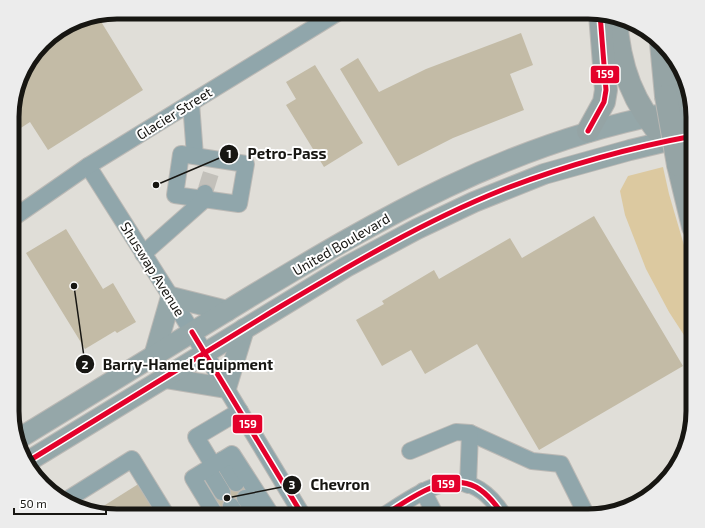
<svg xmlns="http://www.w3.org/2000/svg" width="705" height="528" font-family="'Exo 2',sans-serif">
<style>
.green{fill:#dcc9a0}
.building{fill:#c3bba6}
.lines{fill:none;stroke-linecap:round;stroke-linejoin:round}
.minor-tunnel{stroke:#c2c0ba;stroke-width:16;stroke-dasharray:16 8;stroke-linecap:butt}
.minor-casing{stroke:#bbb9b5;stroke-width:18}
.major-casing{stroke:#bbb9b5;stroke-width:22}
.highway-casing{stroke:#bbb9b5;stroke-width:24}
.minor{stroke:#90a6ab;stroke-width:16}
.major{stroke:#95a7a9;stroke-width:20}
.highway{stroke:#95a4a5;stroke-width:22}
.highway-bridge-casing{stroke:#bbb9b5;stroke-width:24;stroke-linecap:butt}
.highway-bridge{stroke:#95a4a5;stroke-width:22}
.bus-1-casing{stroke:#fff;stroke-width:8}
.bus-1{stroke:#e4002b;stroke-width:5}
.labels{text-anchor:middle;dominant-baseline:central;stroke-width:4;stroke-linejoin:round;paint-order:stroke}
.street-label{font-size:14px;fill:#171612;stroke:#fff}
.rim{fill:none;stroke:#171612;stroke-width:5}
.leader{fill:none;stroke:#171612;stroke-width:1.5}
.callout-dot{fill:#171612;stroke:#fff;stroke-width:1.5}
.mark-label{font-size:12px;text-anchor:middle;font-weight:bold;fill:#fff}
.callout-label{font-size:15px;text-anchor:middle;font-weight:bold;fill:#171612;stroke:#fff;stroke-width:4;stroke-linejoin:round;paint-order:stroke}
.line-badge{stroke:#fff;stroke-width:1.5}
.badge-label{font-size:11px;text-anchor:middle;font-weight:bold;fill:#fff}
</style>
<rect width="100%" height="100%" fill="#e0ded8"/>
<polygon class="green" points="663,167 669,194 693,276 693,349 669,312 646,269 625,215 620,191 628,176"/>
<g class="building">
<polygon points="97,15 143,90 48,150 30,122 13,133 13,103 26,65 48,38 83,18"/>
<polygon points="521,33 533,65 510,74 524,110 453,138 398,166 340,69 358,58 379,92 426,69"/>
<polygon points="315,65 363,143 324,167 286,105 296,99 286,82"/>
<polygon points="594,216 683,366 539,450 477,344 425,374 411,350 382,366 356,320 384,304 382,301 434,270 439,279 510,238 522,258"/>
<polygon points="66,229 103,289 113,283 136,322 117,333 115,331 85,349 26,253"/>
<polygon points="243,478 253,493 224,511 214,497"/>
<polygon points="140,483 160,516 110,516 94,512"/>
</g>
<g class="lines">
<polyline class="minor-tunnel" points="206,189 211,173"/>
<defs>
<g id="minor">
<polyline points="191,103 195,156"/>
<polygon points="181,154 246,164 239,204 175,195"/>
<polyline points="88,166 171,297 303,516"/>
<polyline points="13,218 88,166 339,12"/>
<polyline points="143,254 204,200 205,193"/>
<polyline points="470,433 532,461 561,464 587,516"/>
<polyline points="410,451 456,432 470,433 468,485"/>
<polyline points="222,460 236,483"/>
<polyline points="213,465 196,437 240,411"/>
<polyline points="208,469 222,492"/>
<polyline points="423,491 436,516"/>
<polyline points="245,498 257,516"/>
<polyline points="65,501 132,459 167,516"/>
<polyline points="231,506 237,516"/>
<polyline points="216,516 193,478 232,454 272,516"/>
<path d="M383 516C427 488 467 457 504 516"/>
</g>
<g id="major">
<polyline points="154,356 171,297 227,311"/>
<polyline points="165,378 226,388 244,329"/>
<path d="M18 439C95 392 171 345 248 298 382 217 506 145 662 114"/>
<polyline points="27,462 346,267 417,229 474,202 544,174 630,150 680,138"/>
</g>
<g id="highway">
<path d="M616 17C619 67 633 104 666 141"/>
<polyline points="661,43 666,96"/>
<polyline points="681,70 684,92"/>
<polyline points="588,131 604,102 606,90 600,14"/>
<polyline points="678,165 693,227"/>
</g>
</defs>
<use href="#minor" class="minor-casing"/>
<use href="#major" class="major-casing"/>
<use href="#highway" class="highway-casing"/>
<use href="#minor" class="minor"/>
<use href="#major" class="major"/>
<use href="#highway" class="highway"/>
<defs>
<g id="highway-bridge">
<polyline points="684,92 693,147"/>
<polyline points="666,96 678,165"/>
</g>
</defs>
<use href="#highway-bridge" class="highway-bridge-casing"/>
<use href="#highway-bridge" class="highway-bridge"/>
<defs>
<g id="bus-1">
<polyline points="588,131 604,102 606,90 600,14"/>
<polyline points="192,332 303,516"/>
<path d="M27 462C109 412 191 361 273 311 347 267 422 222 502 190 564 166 628 148 693 136"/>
<path d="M383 516C408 500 445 471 476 487 488 494 496 505 504 516"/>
</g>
</defs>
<use href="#bus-1" class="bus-1-casing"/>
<use href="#bus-1" class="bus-1"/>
</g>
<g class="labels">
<g class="street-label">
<text transform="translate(174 113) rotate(-32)">Glacier Street</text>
<text transform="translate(341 244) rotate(-30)">United Boulevard</text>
<text transform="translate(153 269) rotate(58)">Shuswap Avenue</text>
</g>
</g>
<path d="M0 0H705V528H0ZM117 19H588A98 98 0 0 1 686 117V411A98 98 0 0 1 588 509H117A98 98 0 0 1 19 411V117A98 98 0 0 1 117 19Z" fill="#ececec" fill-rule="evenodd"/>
<path class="rim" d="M117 19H588A98 98 0 0 1 686 117V411A98 98 0 0 1 588 509H117A98 98 0 0 1 19 411V117A98 98 0 0 1 117 19Z"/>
<path class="leader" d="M156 185L229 154M74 286L85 364M227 498L292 485"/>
<g class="callout-dot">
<circle cx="156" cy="185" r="4"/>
<circle cx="74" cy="286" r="4"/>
<circle cx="227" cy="498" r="4"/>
<circle cx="229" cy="154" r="10"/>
<circle cx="85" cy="364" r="10"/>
<circle cx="292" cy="485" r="10"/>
</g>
<g class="mark-label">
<text x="229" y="158">1</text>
<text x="85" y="369">2</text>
<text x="292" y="489">3</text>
</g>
<g class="callout-label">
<text x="287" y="159">Petro-Pass</text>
<text x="188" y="370">Barry-Hamel Equipment</text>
<text x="340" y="490">Chevron</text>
</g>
<g class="line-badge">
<rect x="590" y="65" width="30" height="19" rx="4" fill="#e4002b"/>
<rect x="232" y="414" width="31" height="20" rx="4" fill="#e4002b"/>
<rect x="431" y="474" width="30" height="19" rx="4" fill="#e4002b"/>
</g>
<g class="badge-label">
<text x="605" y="78">159</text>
<text x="248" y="428">159</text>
<text x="446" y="488">159</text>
</g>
<path d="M14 508v6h92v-6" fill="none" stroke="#171612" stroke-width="2"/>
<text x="20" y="508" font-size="12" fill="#171612" stroke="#ffffff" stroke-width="3" paint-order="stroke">50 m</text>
</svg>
